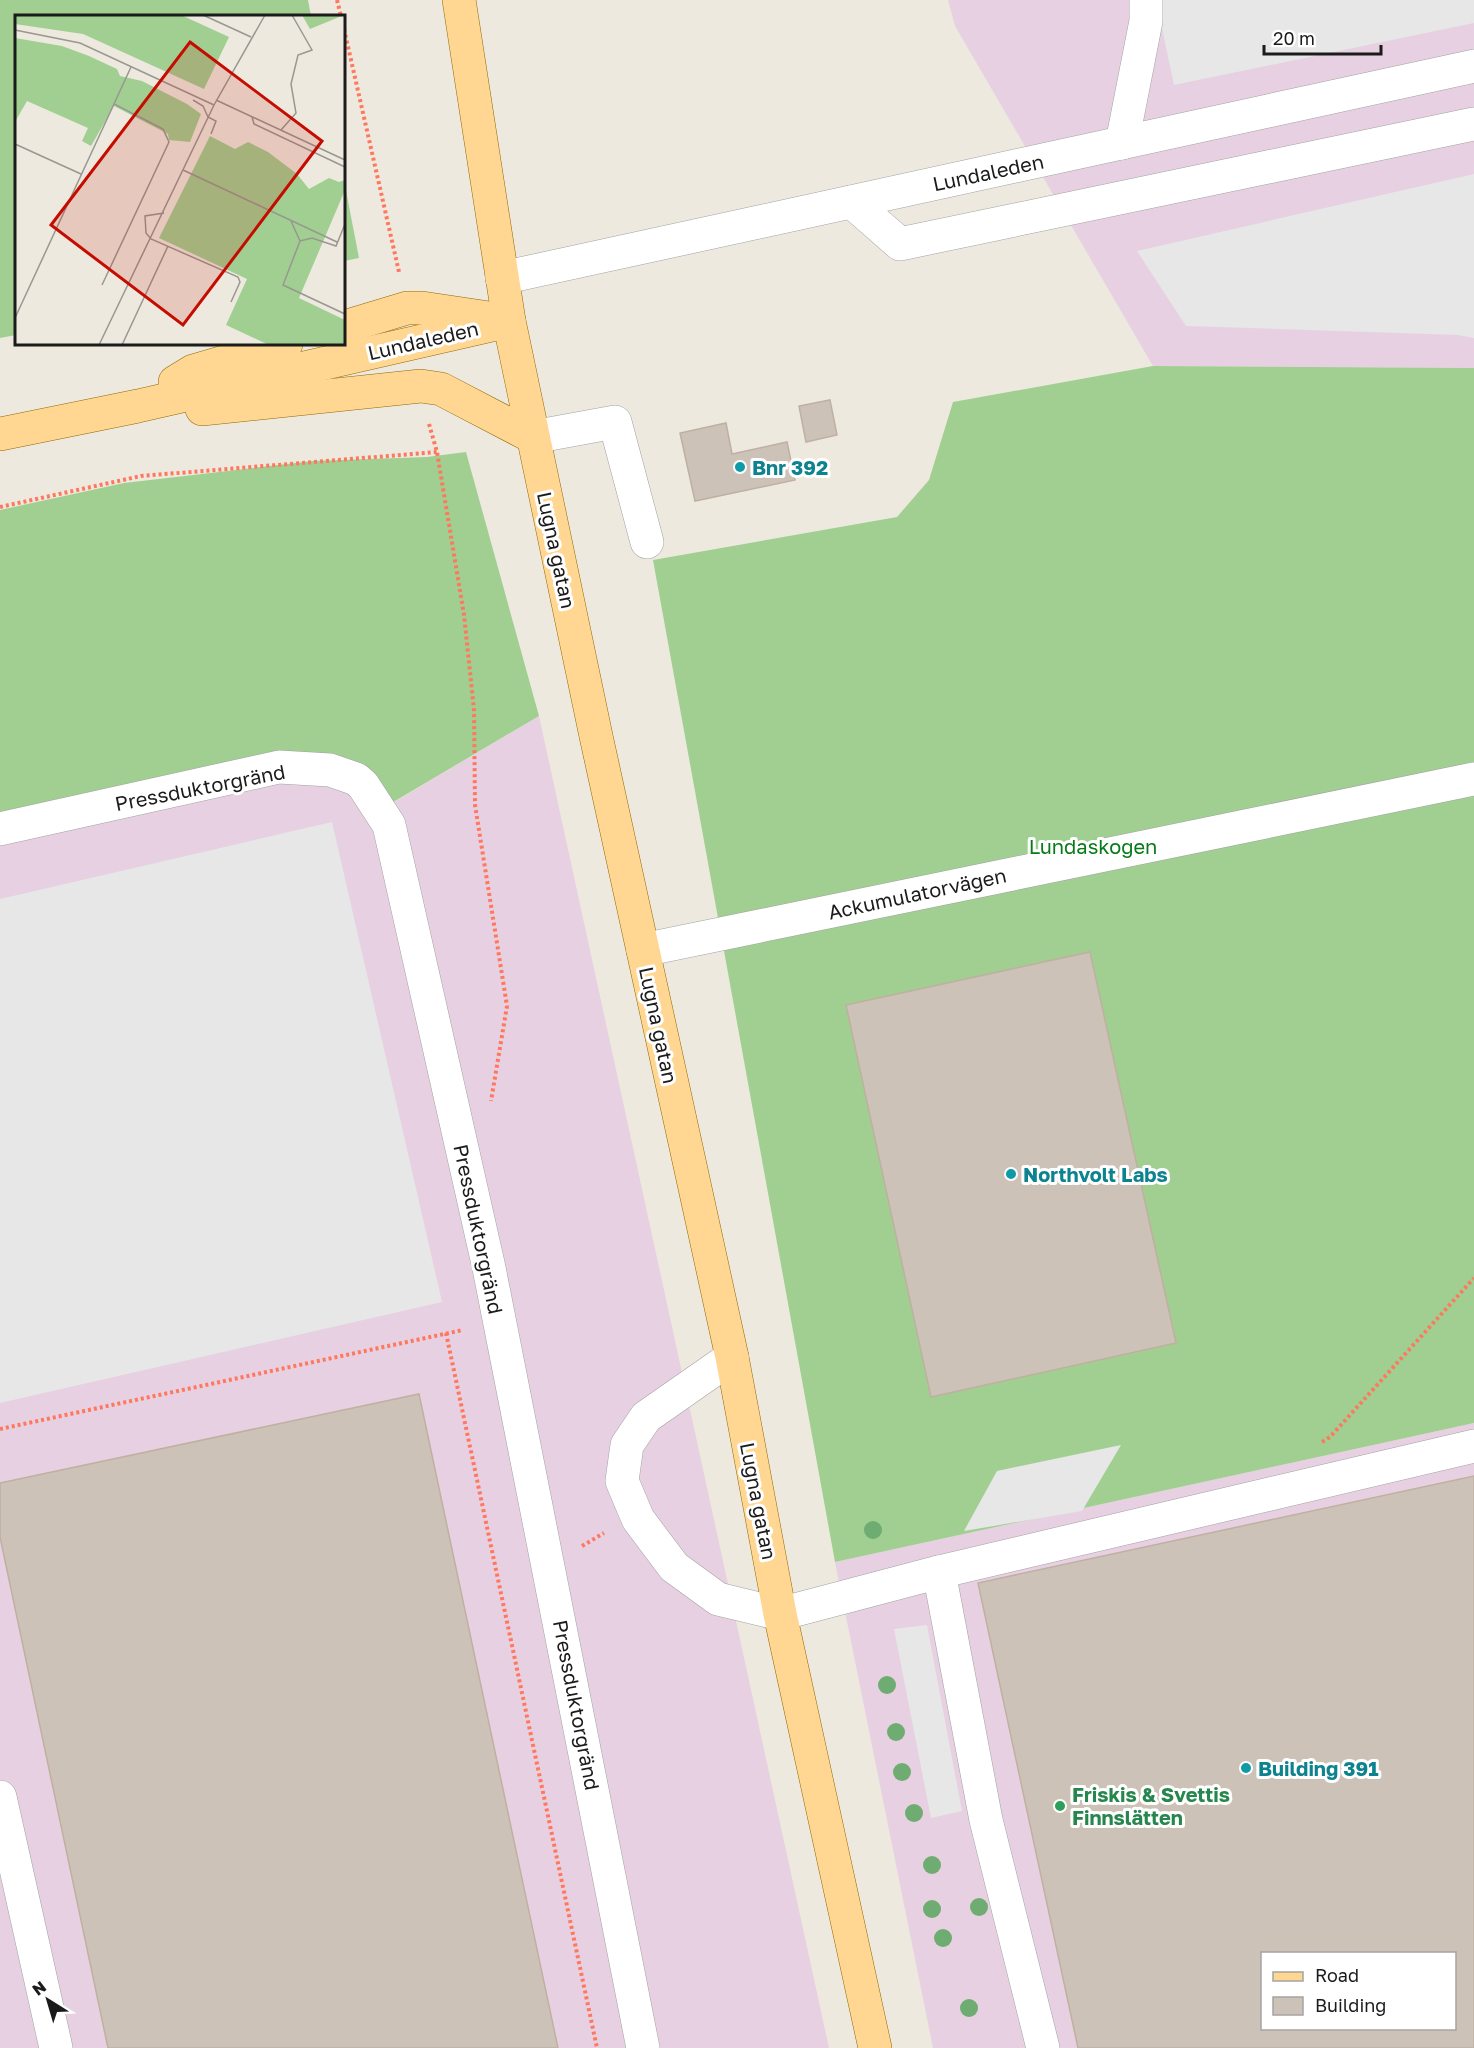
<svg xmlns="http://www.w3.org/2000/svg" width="1474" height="2048" font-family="'Golos Text',sans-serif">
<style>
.industrial{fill:#e7d0e1;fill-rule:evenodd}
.forest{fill:#a0cf91}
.parking{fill:#e7e7e7}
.building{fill:#cdc2b8;stroke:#bfb0a1;stroke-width:1.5;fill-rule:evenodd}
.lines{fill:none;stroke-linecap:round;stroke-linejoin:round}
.minor-casing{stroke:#a2a2a2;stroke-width:34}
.major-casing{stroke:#916900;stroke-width:34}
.path{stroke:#ff785e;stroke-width:4;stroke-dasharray:3 3;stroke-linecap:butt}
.minor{stroke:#fff;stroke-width:33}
.major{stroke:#ffd692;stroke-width:33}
.tree{fill:#6eac71}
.culture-dot{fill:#0f9aa8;stroke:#fff;stroke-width:2}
.leisure-dot{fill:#2e9e5b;stroke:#fff;stroke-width:2}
.labels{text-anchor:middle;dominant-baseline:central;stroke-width:6;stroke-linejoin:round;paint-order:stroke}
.street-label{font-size:20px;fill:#1b1b1b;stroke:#fff}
.culture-label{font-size:20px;font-weight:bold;fill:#0d838f;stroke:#fff;text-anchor:start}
.park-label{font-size:20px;fill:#067b17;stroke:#fff}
.leisure-label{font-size:20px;font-weight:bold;fill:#27864d;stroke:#fff;text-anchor:start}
.inset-road{fill:none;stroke:#999791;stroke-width:1.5}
.view{fill:#c50c00;fill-opacity:0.15;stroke:#c50c00;stroke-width:3}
.inset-edge{fill:none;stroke:#1b1b1b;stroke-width:3}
</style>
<rect width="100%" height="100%" fill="#ede9df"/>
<g class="industrial">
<polygon points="948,0 1474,0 1474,368 1153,366 955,26"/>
<polygon points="539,716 829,2048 0,2048 0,821 287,758 379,811"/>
<path d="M1474 1423V2048H933L835 1562ZM1262 1954H1454V2028H1262Z"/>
</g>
<g class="forest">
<polygon points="0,0 308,0 311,16 16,16 16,335 0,338"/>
<polygon points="344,180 359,258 344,261"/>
<polygon points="1153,366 1474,368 1474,1423 835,1562 653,560 897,517 929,480 953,402"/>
<polygon points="466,452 539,716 378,811 287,758 0,821 0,510 124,483 313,461 427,457"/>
</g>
<g class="parking">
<polygon points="1156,0 1474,0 1474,23 1174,85"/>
<polygon points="1474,174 1474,338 1458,335 1186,326 1137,251"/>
<polygon points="332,822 442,1302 0,1403 0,899"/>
<polygon points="1121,1445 1082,1511 964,1531 997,1471"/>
<polygon points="927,1625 962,1811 931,1818 894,1629"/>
</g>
<g class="building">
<polygon points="830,400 837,435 806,442 799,406"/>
<polygon points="726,423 732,454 787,442 795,480 695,501 680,433"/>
<polygon points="1090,952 1176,1343 931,1397 846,1005"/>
<polygon points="419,1394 558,2048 108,2048 0,1537 0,1483"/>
<path d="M1474 1476V2048H1078L978 1583ZM1262 1954H1454V2028H1262Z"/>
</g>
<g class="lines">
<defs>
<g id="minor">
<polyline points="1122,143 1146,21 1146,0"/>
<polyline points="852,202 900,244 1474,124"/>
<polyline points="502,278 1474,66"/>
<polyline points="533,437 615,422 647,542"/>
<polyline points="0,829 279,767 330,770 356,779 363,785 389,825 489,1268 643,2048"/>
<polyline points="643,950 1474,779"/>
<polyline points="732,1357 646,1417 627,1445 622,1481 638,1519 674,1567 718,1599 780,1614 939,1572 1474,1446"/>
<polyline points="939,1572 986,1820 1043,2048"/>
<polyline points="0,1797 56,2048"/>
</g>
<g id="major">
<polyline points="459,0 509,321 596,736 732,1357 780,1614 875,2048"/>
<polyline points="344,327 407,308 422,308 489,318"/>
<polyline points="175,382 193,371 286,344"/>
<polyline points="202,409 421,386 441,389 533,437"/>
<polyline points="0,434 138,406 509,321"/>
</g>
</defs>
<use href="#minor" class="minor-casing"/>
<use href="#major" class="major-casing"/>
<g class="path">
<polyline points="337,0 341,16"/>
<polyline points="344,29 399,272"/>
<polyline points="429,424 437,452 464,615 474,710 475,805 507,1006 491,1101"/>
<polyline points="0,507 141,476 437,452"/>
<polyline points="446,1333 597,2048"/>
<polyline points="0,1429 463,1330"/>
<polyline points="1322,1442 1330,1437 1474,1278"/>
<polyline points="582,1546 604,1533"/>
</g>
<use href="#minor" class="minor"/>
<use href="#major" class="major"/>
</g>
<g class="tree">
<circle cx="873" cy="1530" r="9"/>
<circle cx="887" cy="1685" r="9"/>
<circle cx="896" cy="1732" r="9"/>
<circle cx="902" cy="1772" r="9"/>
<circle cx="914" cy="1813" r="9"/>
<circle cx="932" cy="1865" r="9"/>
<circle cx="979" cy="1907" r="9"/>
<circle cx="932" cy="1909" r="9"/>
<circle cx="943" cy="1938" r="9"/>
<circle cx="969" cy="2008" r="9"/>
</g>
<g class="culture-dot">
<circle cx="740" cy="467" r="6"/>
<circle cx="1011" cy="1174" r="6"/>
<circle cx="1246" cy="1768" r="6"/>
</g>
<circle class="leisure-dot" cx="1060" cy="1806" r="6"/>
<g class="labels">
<g class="street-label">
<text transform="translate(988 172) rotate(-12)">Lundaleden</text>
<text transform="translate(423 340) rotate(-13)">Lundaleden</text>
<text transform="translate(557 550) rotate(78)">Lugna gatan</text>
<text transform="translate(200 787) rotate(-11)">Pressduktorgränd</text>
<text transform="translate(917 893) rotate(-12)">Ackumulatorvägen</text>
<text transform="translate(659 1025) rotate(78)">Lugna gatan</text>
<text transform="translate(479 1229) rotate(78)">Pressduktorgränd</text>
<text transform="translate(759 1501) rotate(79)">Lugna gatan</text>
<text transform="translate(577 1705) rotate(79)">Pressduktorgränd</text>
</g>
<g class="culture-label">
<text x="752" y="467">Bnr 392</text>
<text x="1023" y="1174">Northvolt Labs</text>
<text x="1258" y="1768">Building 391</text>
</g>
<g class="park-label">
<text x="1093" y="846">Lundaskogen</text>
</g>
<g class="leisure-label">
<text x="1072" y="1794">Friskis &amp; Svettis<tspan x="1072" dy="23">Finnslätten</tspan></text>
</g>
</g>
<g transform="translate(15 15)">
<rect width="330" height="330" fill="#ede9df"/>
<path d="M0 0H166L214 22 189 74 68 19 0 9ZM287 0H329L295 14ZM0 23 47 31 74 41 102 54 105 61 127 66 172 89 186 99 175 127 154 125 153 119 99 91 76 131 67 126 73 113 12 86 0 107ZM195 121 220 134 233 127 253 137 282 159 294 174 314 163 324 167 330 165V175L284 283 330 305V330H254L211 310 232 264 144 223Z" fill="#a0cf91"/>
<path class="inset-road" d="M188 0 236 22M0 15 65 28 199 90M178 85 188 91 193 102M201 85 330 145M193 102 201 106 196 119M237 102 239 109 330 152M266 115 281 98 276 69 283 40 297 35 277 0M0 129 66 159M168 155 322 227M149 198 130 201 131 218 136 224 223 262 225 267 216 287M276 206 285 226 268 270 330 299M285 226 297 223 321 231 330 209M87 270 154 127 148 114 99 89 116 52M0 303 99 89M84 330 199 90 250 0M107 330 153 231"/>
<path class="view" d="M175 27 307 126 168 310 36 210Z"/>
<rect width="330" height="330" class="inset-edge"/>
</g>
<rect x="1261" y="1952" width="195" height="78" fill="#ffffff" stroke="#a4a4a4" stroke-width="1.5"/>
<rect x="1273" y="1972" width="30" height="9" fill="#ffd692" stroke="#a4a4a4" stroke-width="1.5"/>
<text x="1315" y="1982" font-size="18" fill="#1b1b1b">Road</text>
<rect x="1273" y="1997" width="30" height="18" fill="#cdc2b8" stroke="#a4a4a4" stroke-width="1.5"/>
<text x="1315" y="2012" font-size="18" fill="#1b1b1b">Building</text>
<g transform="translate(48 2000) rotate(323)" stroke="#ffffff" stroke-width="4.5" paint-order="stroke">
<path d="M0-4.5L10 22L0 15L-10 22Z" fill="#1b1b1b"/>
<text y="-9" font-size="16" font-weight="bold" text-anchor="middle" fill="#1b1b1b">N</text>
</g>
<path d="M1264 45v9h117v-9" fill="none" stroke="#1b1b1b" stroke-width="3"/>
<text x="1273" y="45" font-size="18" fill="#1b1b1b" stroke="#ffffff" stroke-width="4.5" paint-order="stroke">20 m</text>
</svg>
